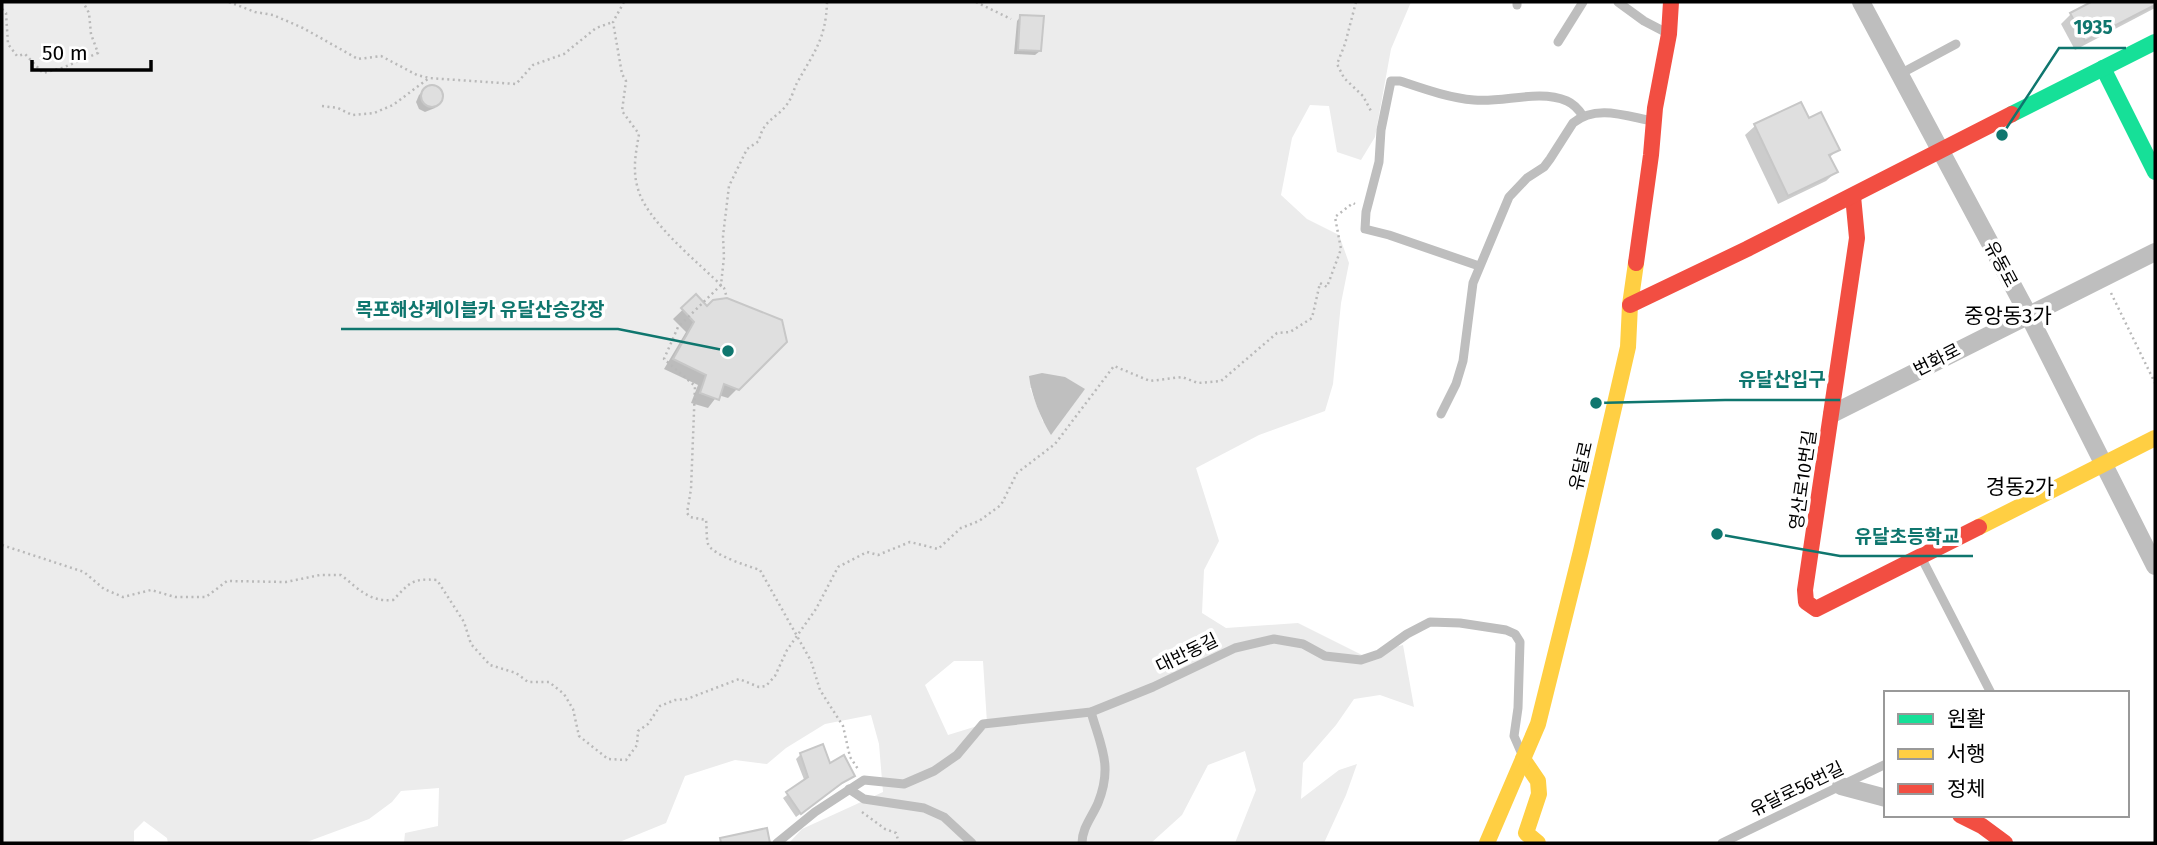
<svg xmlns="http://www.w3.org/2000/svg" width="2157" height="845" font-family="'Fira Sans','Noto Sans KR',sans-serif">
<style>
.green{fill:#ececec;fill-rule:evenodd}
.water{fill:#bfbfbf}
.shadow{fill:#0003}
.building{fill:#dfdfdf;stroke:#c7c7c7;stroke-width:2}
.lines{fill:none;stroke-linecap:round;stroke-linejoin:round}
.path{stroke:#b9b9b9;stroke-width:2.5;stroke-dasharray:2 3.5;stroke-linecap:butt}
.lane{stroke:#bebebe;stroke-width:9}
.street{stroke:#bebebe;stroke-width:18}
.fast{stroke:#16e098;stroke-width:16}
.slow{stroke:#ffcf43;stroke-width:16}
.jam{stroke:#f24e42;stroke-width:16}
.labels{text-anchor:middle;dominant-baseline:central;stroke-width:7;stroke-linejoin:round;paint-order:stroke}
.street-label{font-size:18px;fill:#000;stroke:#fff}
.quarter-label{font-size:21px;fill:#000;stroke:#fff}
.leader{fill:none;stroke:#0f766e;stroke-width:2.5}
.callout-dot{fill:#0f766e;stroke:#fff;stroke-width:2.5}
.callout-label{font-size:19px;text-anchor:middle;font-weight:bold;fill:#0f766e;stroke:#fff;stroke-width:7;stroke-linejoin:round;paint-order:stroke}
</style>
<rect width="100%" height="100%" fill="#fff"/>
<path class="green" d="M2 2H1411L1391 49 1375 137 1361 160 1337 152 1329 106 1310 105 1292 138 1281 195 1307 219 1339 235 1349 263 1341 303 1333 384 1325 411 1259 435 1196 468 1219 541 1204 570 1202 613 1226 628 1298 623 1362 655 1403 645 1414 707 1380 695 1354 699 1336 725 1303 763 1301 799 1339 770 1357 764 1346 795 1324 843H1235L1256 790 1245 751 1208 765 1182 815 1151 843H789L802 829 883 792 879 744 871 715 825 724 786 748 767 764 735 760 685 776 666 823 617 843H404L405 833 438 826 439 788 401 791 392 802 369 819 304 843H168L167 838 144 821 134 831V843H2ZM1030 388 1085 389 1043 422ZM954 661H983L987 723 948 735 925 685Z"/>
<path class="water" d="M1042 373 1065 377 1085 389 1051 435C1041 419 1031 395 1029 376Z"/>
<g class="shadow">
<polygon points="2094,2 2155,2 2155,8 2075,50 2061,24 2071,14"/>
<polygon points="1021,16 1040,51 1035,55 1014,54 1017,21"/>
<polygon points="433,86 440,90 442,97 435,108 425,112 419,109 416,102 419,95 424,90"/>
<polygon points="1800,104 1808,121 1838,149 1829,158 1836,172 1826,181 1778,204 1745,135 1755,126"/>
<polygon points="696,297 707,309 785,341 728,398 718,395 708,408 691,403 698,385 664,369 686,332 673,319"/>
<polygon points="801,754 853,776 796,817 783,798 805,782 796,759"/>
</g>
<g class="building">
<polygon points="2091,2 2155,2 2155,5 2085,41 2070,13"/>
<polygon points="1020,15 1044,16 1041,51 1018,50"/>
<circle cx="432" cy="96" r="11"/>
<polygon points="1801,102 1809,118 1821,112 1840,150 1829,155 1838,172 1788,196 1754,124"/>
<polygon points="696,294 707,306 713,300 727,298 782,320 787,342 739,390 724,384 719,400 700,393 706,375 673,359 694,322 681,308"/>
<polygon points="823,744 830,763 844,755 855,776 842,783 801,814 786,792 808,777 800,753"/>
<polygon points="767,828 770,843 721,843 720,838"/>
</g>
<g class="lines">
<g class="path">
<polyline points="229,2 255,12 273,15 303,28 358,59 381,56 417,75 429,78 516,84 533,65 564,54 596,28 613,22"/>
<path d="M624 2 613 22 622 74 626 81 622 111 639 134C636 152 632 170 638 189 647 222 699 263 724 288L727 298"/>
<path d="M827 2C826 39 814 52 797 83 794 89 792 97 788 103 777 119 763 119 759 141L747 149 729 186 723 236 724 257 721 285 678 327 664 359 695 386 691 489 687 513 690 517 706 520C707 527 706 537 708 544 712 555 748 566 760 570L811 661 820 690 843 726 850 757 858 769"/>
<polyline points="976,2 1011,19"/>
<polyline points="1356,2 1345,44 1337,64 1344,78 1363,96 1371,111"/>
<polyline points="2,9 6,13 8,44 17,56 25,54 43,73 62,68 98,53 91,34 89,13 83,2"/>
<polyline points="322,106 338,108 352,115 374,113 393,105 429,78"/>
<polyline points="2111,293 2155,383"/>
<path d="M2 545 84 572 104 589 123 597 151 590 175 597H206L227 581 286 582 320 575H341C359 589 369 602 393 600 410 583 411 578 437 580L464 622 471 644 490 665 516 673 528 682H549L564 694 573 709 579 736 608 759 626 760 637 745 638 731 648 724 660 706 675 700 687 699 739 679 759 687 766 686 775 676 787 650 816 609 838 567 867 552 878 555 910 542 938 549 961 528 979 521 1001 505 1017 473 1055 444 1114 366 1150 381 1182 377 1198 383 1221 381 1277 333 1290 332 1312 318 1320 283 1327 287 1341 249 1335 217 1353 203 1355 204"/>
<polyline points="862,812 885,829 896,833 899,843"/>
</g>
<g class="lane">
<polyline points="1618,2 1644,21 1667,33"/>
<polyline points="1517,5 1517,2"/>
<polyline points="1558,42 1583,2"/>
<polyline points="1900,74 1956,44"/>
<path d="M1479 266 1389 235 1365 229 1366 212 1379 162 1381 130 1391 81H1400C1424 89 1449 98 1474 100 1504 103 1538 89 1567 101 1574 104 1579 110 1583 116"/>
<path d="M1441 414 1456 384 1463 361 1473 283 1509 197 1527 178 1544 167 1550 159 1573 123C1596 104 1626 116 1652 121"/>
<polyline points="1921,557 1991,693"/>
<polyline points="849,789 864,799 924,808 944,817 972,843"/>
<polyline points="777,843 815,812 864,780 904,784 934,771 957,755 983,724 1091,712 1153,687 1235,648 1274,639 1303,644 1325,656 1361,660 1379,654 1407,634 1430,622 1460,623 1506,630 1515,634 1520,642 1518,708 1514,736 1521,752"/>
<path d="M1082 843C1082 828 1092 817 1098 803 1113 766 1101 747 1091 712"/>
<polyline points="1722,843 1886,764"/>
</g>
<g class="street">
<polyline points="1861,2 2028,314 2155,566"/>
<polyline points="1832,414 2155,252"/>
<polyline points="1841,786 1886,798"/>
</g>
<g class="fast">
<polyline points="2103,68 2155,172"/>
<polyline points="2012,114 2155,42"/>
</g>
<g class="slow">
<polyline points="1979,527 2155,438"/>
<polyline points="1523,759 1538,781 1539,794 1526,833 1538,843"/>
<polyline points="1487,843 1538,724 1581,551 1628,347 1630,305 1636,263"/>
</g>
<g class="jam">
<polyline points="1853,196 1857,238 1805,590 1806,602 1816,609 1979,527"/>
<polyline points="1636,263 1651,155 1655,108 1669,34 1671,2"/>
<polyline points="1630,305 1747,249 2012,114"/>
<polyline points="1960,815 1982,826 2005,843"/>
</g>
</g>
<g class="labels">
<g class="street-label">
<text transform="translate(2001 264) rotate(62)">유동로</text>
<text transform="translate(1937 360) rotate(-27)">번화로</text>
<text transform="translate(1581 466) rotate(-77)">유달로</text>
<text transform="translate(1803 480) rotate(-82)">영산로10번길</text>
<text transform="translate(1187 653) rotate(-26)">대반동길</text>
<text transform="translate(1797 789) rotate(-26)">유달로56번길</text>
</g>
<g class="quarter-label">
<text x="2008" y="316">중앙동3가</text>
<text x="2020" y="487">경동2가</text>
</g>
</g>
<path class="leader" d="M2002 135L2059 48H2126M728 351L618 329H341M1596 403L1725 400H1840M1717 534L1840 556H1973"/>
<g class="callout-dot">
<circle cx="2002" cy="135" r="7"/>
<circle cx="728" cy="351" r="7"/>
<circle cx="1596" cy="403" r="7"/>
<circle cx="1717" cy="534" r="7"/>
</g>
<g class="callout-label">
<text x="2093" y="34">1935</text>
<text x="480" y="316">목포해상케이블카 유달산승강장</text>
<text x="1782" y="386">유달산입구</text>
<text x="1907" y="543">유달초등학교</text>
</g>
<rect width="2157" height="845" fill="none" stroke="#000000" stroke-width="7"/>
<rect x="1884" y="691" width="245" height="126" fill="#ffffff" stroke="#999999" stroke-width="2"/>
<rect x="1898" y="714" width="35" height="10" fill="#16e098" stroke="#999999" stroke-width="2"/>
<text x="1947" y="726" font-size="21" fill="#000000">원활</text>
<rect x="1898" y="749" width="35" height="10" fill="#ffcf43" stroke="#999999" stroke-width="2"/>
<text x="1947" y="761" font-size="21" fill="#000000">서행</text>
<rect x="1898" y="784" width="35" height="10" fill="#f24e42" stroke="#999999" stroke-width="2"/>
<text x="1947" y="796" font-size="21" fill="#000000">정체</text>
<path d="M32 60v10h119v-10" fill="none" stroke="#000000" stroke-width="3.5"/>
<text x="42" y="60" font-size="21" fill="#000000" stroke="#ffffff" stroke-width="5" paint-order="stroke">50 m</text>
</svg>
